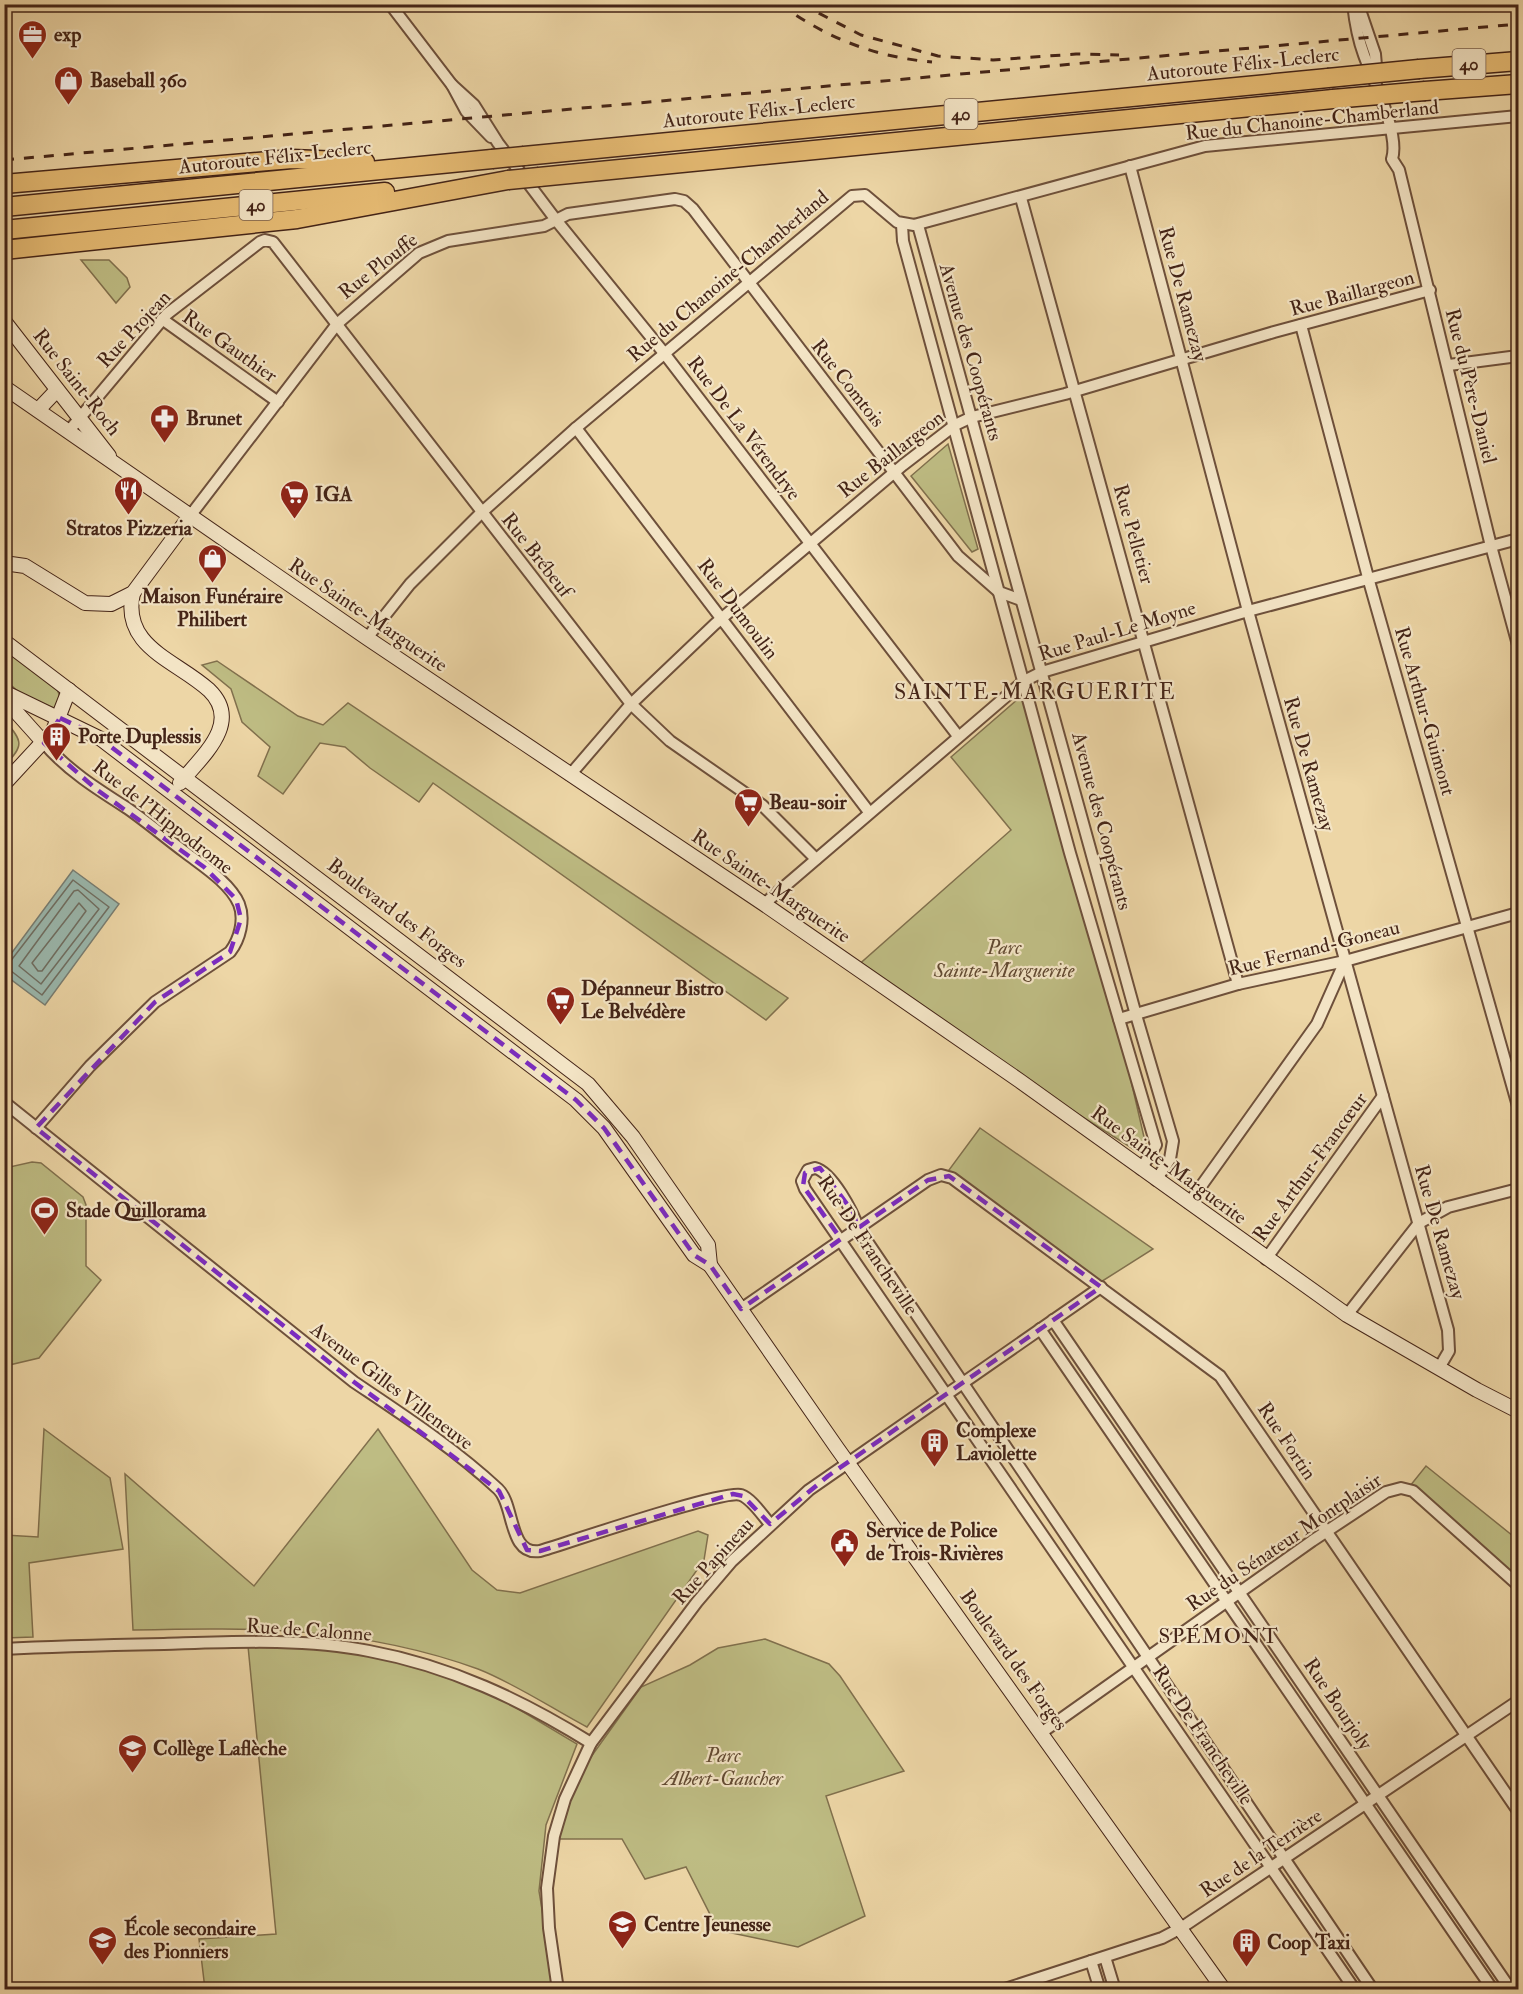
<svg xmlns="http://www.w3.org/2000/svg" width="1523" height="1994" font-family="'IM FELL Double Pica',serif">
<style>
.green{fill:#bebc83;stroke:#81704d;stroke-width:1.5}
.water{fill:#9ab8ae;stroke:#787d72;stroke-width:1.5}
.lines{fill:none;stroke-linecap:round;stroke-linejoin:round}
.shore{stroke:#6f6e62;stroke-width:1.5}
.street-casing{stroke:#6e503b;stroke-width:14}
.secondary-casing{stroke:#442417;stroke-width:16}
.highway-casing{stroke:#442417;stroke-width:21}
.street{stroke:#f3e4c5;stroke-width:10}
.secondary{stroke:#f3e4c5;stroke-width:14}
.highway{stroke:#e6bb73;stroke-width:18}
.rail{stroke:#442417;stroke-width:3;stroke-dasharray:10 10;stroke-linecap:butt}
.highway-bridge-casing{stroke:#442417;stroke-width:21;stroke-linecap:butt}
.highway-bridge{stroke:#e6bb73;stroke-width:18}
.marked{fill:none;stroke:#7b2cbf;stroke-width:4.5;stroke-dasharray:12 8;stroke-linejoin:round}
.labels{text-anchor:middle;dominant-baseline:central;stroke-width:4.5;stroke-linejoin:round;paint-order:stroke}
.shield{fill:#f3e4c5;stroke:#785e4b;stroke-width:1.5}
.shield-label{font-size:18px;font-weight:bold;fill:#442417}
.poi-label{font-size:20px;font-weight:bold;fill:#442417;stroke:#f3e4c5;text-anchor:start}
.street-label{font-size:20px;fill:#442417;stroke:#f3e4c5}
.park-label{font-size:20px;font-style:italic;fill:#624a32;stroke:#f3e4c5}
.neighbourhood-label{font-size:21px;letter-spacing:1.5px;fill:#442417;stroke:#f3e4c5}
.quarter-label{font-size:22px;letter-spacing:1.5px;fill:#442417;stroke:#f3e4c5}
</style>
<rect width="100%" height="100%" fill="#edd6a6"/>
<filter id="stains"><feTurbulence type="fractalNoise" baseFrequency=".00333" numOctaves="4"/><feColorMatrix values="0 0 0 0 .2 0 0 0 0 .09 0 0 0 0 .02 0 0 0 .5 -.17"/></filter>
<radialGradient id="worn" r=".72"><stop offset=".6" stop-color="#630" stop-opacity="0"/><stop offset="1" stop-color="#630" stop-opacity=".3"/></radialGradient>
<g class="green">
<polygon points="81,260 109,260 127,278 130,287 116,303"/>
<polygon points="948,444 978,549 972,552 911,476"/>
<path d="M4 649 57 689 60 697 56 708C35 707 18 693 5 679V669H10L11 665 5 661Z"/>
<polygon points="217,661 298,716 323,725 348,703 788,998 766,1020 433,783 419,802 370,768 345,747 320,743 283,794 258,776 270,747 242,722 231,689 202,665"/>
<polygon points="1026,692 1117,1020 1147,1150 1138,1152 926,1018 855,968 1011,830 951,757"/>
<path d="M5 721C23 741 24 746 5 765Z"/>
<polygon points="980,1128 1153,1249 1096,1285 946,1174"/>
<polygon points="32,1162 41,1163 83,1197 86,1205 86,1266 101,1280 39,1358 5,1366 5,1168"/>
<polygon points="44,1429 110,1478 123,1549 29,1563 33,1637 5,1638 5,1535 38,1537"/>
<path d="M378 1429 472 1570 497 1590 520 1593 698 1531 708 1535 704 1560 587 1727C553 1709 514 1683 478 1669 362 1627 255 1627 133 1630L125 1474 254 1586Z"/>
<polygon points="1426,1466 1518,1540 1518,1591 1406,1491"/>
<polygon points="765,1639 829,1664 840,1676 904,1771 826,1796 865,1916 798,1947 718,1930 686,1867 645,1879 622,1839 559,1839 578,1775 641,1687 690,1665 718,1648"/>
<polygon points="323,1642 403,1660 483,1688 577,1744 546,1825 539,1891 555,1989 205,1989 199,1939 276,1934 248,1646"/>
</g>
<polygon class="water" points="73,870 119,904 45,1005 5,975 5,962"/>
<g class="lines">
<g class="shore">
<polygon points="73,880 109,907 42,995 6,967"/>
<polygon points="78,890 99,909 41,984 19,966 74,891"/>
<polygon points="79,903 86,911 42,971 38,971 32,963"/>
</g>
<defs>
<g id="street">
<polyline points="390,4 452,85 466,111 491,137"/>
<path d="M1353 4C1355 22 1358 39 1364 55 1373 80 1400 134 1392 159L1399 170 1491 546 1518 645"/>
<polyline points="1358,4 1375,54 1377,77"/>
<polyline points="452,85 474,105 498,143 556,220 664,353 958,736"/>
<polyline points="1130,166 1248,611 1448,1330 1449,1351 1439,1368"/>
<polyline points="1021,198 1238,984"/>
<polyline points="902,225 903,241 1070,853 1156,1145 1141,1169"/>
<polyline points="918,225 1136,1015 1173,1141 1170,1159 1156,1180"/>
<polyline points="162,319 278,402"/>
<polyline points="1301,325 1369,581 1518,1106"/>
<polyline points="1449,365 1518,356"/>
<polyline points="576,428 869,812"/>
<polyline points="68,432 167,314 260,242 265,240 273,242 631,704 670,741 762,805 816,859"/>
<polyline points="190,516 337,324 419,253 448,241 544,226 568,214 675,199 684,201 693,209 958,556 999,592 1021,600"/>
<polyline points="367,638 410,584 481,513 576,428 852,196 865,195 897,222 914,225 1205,146 1518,116"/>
<polyline points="570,775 631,704 715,624 903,465 955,425 972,417 1065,394 1274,332 1430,290"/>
<polyline points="764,904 1024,681 1042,672 1248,611 1518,539"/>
<polyline points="1119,1019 1238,984 1345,961 1518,913"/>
<path d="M4 1102 354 1382C403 1415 454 1448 498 1489 515 1505 508 1556 540 1551 567 1543 725 1489 741 1495 752 1499 762 1515 770 1524"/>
<path d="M36 1128 90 1066 155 1002 230 952C240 939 245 919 239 904 230 883 203 866 186 853 166 838 147 822 127 808 97 789 67 770 44 743"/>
<polyline points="1189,1203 1317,1024 1345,961"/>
<polyline points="1266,1259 1383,1096"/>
<polyline points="741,1309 928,1180 941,1175 952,1178 1220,1376 1518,1811"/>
<polyline points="1347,1315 1419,1223 1448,1207 1518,1189"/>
<polyline points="1053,1320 1511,1990"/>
<polyline points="1040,1329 1493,1990"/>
<path d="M4 1649C58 1646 111 1645 164 1644 231 1642 303 1638 369 1651 450 1666 522 1700 591 1743"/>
<polyline points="1041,1733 1312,1541 1386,1492 1401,1488 1413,1491 1518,1585"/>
<polyline points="1105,1957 1115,1990"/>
<polyline points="1091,1961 1100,1990"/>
<polyline points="558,1990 549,1928 547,1888 554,1836 565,1799 591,1743 697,1602 732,1561 809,1490 1101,1287"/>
<polyline points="1002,1990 1162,1938 1181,1928 1518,1701"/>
<path d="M1355 1990 805 1189 802 1181 808 1170 815 1168C832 1172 853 1212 858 1228L1373 1990"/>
</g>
<g id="secondary">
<polyline points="4,321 109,456"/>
<polyline points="4,387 367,638 764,904 1020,1081 1347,1315 1477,1390 1518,1411"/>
<polyline points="38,410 57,390"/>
<polyline points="4,563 25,566 85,603 111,604 133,593 190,516"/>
<path d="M133 593C121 647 176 660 209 690 243 723 201 757 180 783"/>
<polyline points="4,641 588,1084 633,1137 708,1245 710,1265"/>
<polyline points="4,692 101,739 576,1100 604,1128 694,1255 710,1265 837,1448 1224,1990"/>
<polyline points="7,694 18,714 44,743"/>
<polyline points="4,784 53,731 69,690"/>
</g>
<g id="highway">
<polyline points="1419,69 1518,61"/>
<polyline points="1425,91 1518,84"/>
<polyline points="524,156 1328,78"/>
<polyline points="539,177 1333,99"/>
<polyline points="4,184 292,159 365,162"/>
<polyline points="4,207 492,159"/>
<polyline points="4,230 385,192"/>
<polyline points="4,250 297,219 508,180"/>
</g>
</defs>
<use href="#street" class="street-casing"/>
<use href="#secondary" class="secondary-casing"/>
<use href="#highway" class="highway-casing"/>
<use href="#street" class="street"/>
<use href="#secondary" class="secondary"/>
<use href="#highway" class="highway"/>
<g class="rail">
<path d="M780 4C826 38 875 57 932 62"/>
<polyline points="801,4 861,35 938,56 993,60 1076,54 1119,55"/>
<polyline points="4,160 1518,24"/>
</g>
<defs>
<g id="highway-bridge">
<polyline points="1328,78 1419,69"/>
<polyline points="1333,99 1425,91"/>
<polyline points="492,159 524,156"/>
<polyline points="508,180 539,177"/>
</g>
</defs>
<use href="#highway-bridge" class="highway-bridge-casing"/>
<use href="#highway-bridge" class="highway-bridge"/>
</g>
<path class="marked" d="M60 718 94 734 576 1100 604 1128 694 1255 710 1265 741 1309 841 1239 803 1186 805 1173 820 1168 853 1212 858 1228 928 1180 949 1176 1101 1287 828 1476 770 1524 743 1496 733 1494 540 1551 527 1550 499 1491 354 1382 36 1128 155 1002 230 952 241 919 236 899 204 867 96 789 44 743Z"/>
<defs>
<symbol id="office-pin" viewBox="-11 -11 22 30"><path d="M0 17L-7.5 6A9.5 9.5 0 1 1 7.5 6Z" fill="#8f2418" stroke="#f3e4c5"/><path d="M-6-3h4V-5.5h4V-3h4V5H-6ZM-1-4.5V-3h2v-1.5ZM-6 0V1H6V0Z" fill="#fff"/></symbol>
<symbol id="shop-pin" viewBox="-11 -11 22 30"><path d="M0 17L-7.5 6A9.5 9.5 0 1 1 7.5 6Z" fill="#8f2418" stroke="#f3e4c5"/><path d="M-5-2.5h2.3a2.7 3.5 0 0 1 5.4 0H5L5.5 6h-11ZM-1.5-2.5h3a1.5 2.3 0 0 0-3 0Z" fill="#fff"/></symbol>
<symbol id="pharmacy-pin" viewBox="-11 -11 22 30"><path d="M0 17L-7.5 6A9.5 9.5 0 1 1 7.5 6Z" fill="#8f2418" stroke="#f3e4c5"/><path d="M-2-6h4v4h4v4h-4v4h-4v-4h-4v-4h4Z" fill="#fff"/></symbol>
<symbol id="restaurant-pin" viewBox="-11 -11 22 30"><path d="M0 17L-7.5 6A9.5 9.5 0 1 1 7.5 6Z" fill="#8f2418" stroke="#f3e4c5"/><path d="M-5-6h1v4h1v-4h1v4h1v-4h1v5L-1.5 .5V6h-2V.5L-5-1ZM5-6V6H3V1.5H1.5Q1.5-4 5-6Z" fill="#fff"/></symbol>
<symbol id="supermarket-pin" viewBox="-11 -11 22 30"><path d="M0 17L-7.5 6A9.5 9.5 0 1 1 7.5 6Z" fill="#8f2418" stroke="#f3e4c5"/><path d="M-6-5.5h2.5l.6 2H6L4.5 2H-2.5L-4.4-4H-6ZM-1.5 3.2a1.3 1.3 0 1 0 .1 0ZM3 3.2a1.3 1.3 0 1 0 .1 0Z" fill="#fff"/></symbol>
<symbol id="building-pin" viewBox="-11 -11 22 30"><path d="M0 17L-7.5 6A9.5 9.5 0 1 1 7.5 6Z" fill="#8f2418" stroke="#f3e4c5"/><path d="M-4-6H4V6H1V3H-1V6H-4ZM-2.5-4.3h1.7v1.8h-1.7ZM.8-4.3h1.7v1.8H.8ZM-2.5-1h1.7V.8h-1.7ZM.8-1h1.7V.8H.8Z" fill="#fff"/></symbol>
<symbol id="stadium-pin" viewBox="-11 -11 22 30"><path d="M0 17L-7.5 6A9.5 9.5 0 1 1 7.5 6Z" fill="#8f2418" stroke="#f3e4c5"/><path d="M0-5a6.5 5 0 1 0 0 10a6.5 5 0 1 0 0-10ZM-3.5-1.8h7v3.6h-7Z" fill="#fff"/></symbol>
<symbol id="civic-pin" viewBox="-11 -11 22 30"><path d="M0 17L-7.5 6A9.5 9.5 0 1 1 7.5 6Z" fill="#8f2418" stroke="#f3e4c5"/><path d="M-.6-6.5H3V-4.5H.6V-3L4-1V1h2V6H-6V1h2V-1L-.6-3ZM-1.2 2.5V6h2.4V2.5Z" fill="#fff"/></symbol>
<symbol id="school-pin" viewBox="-11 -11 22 30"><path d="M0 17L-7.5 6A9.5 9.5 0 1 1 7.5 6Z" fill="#8f2418" stroke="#f3e4c5"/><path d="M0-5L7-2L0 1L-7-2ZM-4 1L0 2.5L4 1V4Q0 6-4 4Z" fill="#fff"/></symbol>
</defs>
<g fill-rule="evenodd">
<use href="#office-pin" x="16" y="18" width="33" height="45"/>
<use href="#shop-pin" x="52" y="64" width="33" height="45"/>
<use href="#pharmacy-pin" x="148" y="402" width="33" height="45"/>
<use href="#restaurant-pin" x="112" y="474" width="33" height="45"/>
<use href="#supermarket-pin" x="278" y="478" width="33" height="45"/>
<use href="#shop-pin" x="196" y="542" width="33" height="45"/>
<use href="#building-pin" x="40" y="720" width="33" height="45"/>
<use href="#supermarket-pin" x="732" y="786" width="33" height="45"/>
<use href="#supermarket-pin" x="544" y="984" width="33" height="45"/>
<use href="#stadium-pin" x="28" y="1194" width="33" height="45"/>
<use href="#building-pin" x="918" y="1426" width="33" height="45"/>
<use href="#civic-pin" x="828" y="1526" width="33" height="45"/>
<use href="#school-pin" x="116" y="1732" width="33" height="45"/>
<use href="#school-pin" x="606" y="1908" width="33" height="45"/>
<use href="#school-pin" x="86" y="1924" width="33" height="45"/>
<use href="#building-pin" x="1230" y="1926" width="33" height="45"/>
</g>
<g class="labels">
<g class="shield">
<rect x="1452.5" y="49" width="33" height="30" rx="4.5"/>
<rect x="944.5" y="99" width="33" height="30" rx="4.5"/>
<rect x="239.5" y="190" width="33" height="30" rx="4.5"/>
</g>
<g class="shield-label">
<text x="1469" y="64">40</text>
<text x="961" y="114">40</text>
<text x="256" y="205">40</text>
</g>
<g class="poi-label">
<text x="54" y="34">exp</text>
<text x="90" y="80">Baseball 360</text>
<text x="186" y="418">Brunet</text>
<text x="315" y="494">IGA</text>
<text x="129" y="528" text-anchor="middle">Stratos Pizzeria</text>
<text x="212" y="596" text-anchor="middle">Maison Funéraire<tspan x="212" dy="23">Philibert</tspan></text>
<text x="78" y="736">Porte Duplessis</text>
<text x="769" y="802">Beau-soir</text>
<text x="581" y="988">Dépanneur Bistro<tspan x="581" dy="23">Le Belvédère</tspan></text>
<text x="66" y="1210">Stade Quillorama</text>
<text x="956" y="1430">Complexe<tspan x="956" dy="23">Laviolette</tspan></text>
<text x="866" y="1530">Service de Police<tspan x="866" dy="23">de Trois-Rivières</tspan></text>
<text x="153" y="1748">Collège Laflèche</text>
<text x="644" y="1924">Centre Jeunesse</text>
<text x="124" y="1928">École secondaire<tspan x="124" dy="23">des Pionniers</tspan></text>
<text x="1267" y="1942">Coop Taxi</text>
</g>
<g class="street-label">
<text transform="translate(1243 64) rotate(-6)">Autoroute Félix-Leclerc</text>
<text transform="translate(759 111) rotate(-6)">Autoroute Félix-Leclerc</text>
<text transform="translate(1312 120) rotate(-6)">Rue du Chanoine-Chamberland</text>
<text transform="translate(275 157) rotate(-6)">Autoroute Félix-Leclerc</text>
<text transform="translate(378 266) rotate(-38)">Rue Plouffe</text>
<text transform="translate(728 276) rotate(-40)">Rue du Chanoine-Chamberland</text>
<text transform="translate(1352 293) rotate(-15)">Rue Baillargeon</text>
<text transform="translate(1183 294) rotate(75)">Rue De Ramezay</text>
<text transform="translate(134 329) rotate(-47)">Rue Projean</text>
<text transform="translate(230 346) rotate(35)">Rue Gauthier</text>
<text transform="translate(971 352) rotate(74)">Avenue des Coopérants</text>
<text transform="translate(77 382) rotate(52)">Rue Saint-Roch</text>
<text transform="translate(848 383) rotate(52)">Rue Comtois</text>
<text transform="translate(1471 386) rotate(76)">Rue du Père-Daniel</text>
<text transform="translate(744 428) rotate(53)">Rue De La Vérendrye</text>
<text transform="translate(891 454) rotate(-38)">Rue Baillargeon</text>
<text transform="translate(1134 534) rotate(74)">Rue Pelletier</text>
<text transform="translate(537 555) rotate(52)">Rue Brébeuf</text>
<text transform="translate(738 609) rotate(53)">Rue Dumoulin</text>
<text transform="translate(368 615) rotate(34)">Rue Sainte-Marguerite</text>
<text transform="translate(1117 631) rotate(-17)">Rue Paul-Le Moyne</text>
<text transform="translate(1425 711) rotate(74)">Rue Arthur-Guimont</text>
<text transform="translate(1309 764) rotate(74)">Rue De Ramezay</text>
<text transform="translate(163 817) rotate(38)">Rue de l'Hippodrome</text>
<text transform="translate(1102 821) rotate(75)">Avenue des Coopérants</text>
<text transform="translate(771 886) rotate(34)">Rue Sainte-Marguerite</text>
<text transform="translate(397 913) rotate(37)">Boulevard des Forges</text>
<text transform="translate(1314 948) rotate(-14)">Rue Fernand-Goneau</text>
<text transform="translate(1169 1165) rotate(36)">Rue Sainte-Marguerite</text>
<text transform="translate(1310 1167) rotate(-54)">Rue Arthur-Francœur</text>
<text transform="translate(1440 1232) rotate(74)">Rue De Ramezay</text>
<text transform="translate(868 1245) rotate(56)">Rue De Francheville</text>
<text transform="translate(392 1386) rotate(37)">Avenue Gilles Villeneuve</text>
<text transform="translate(1287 1441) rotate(56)">Rue Fortin</text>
<text transform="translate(1284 1542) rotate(-34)">Rue du Sénateur Montplaisir</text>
<text transform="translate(713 1561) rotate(-48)">Rue Papineau</text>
<text transform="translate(309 1630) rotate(4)">Rue de Calonne</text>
<text transform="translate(1014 1660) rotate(54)">Boulevard des Forges</text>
<text transform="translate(1338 1704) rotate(56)">Rue Bourjoly</text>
<text transform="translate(1203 1735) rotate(56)">Rue De Francheville</text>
<text transform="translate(1261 1853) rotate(-34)">Rue de la Terrière</text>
</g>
<g class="park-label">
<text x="1004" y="947">Parc<tspan x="1004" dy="23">Sainte-Marguerite</tspan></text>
<text x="723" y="1755">Parc<tspan x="723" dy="23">Albert-Gaucher</tspan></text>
</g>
<g class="neighbourhood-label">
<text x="1219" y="1636">SPÉMONT</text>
</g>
<g class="quarter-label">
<text x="1035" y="692">SAINTE-MARGUERITE</text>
</g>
</g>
<rect width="1523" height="1994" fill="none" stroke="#edd6a6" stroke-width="24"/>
<rect x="6" y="6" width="1511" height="1982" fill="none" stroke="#442417" stroke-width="3"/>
<rect x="12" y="12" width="1499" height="1970" fill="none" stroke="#442417" stroke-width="1.5"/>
<rect width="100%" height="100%" filter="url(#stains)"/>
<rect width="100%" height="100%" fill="url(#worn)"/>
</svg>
